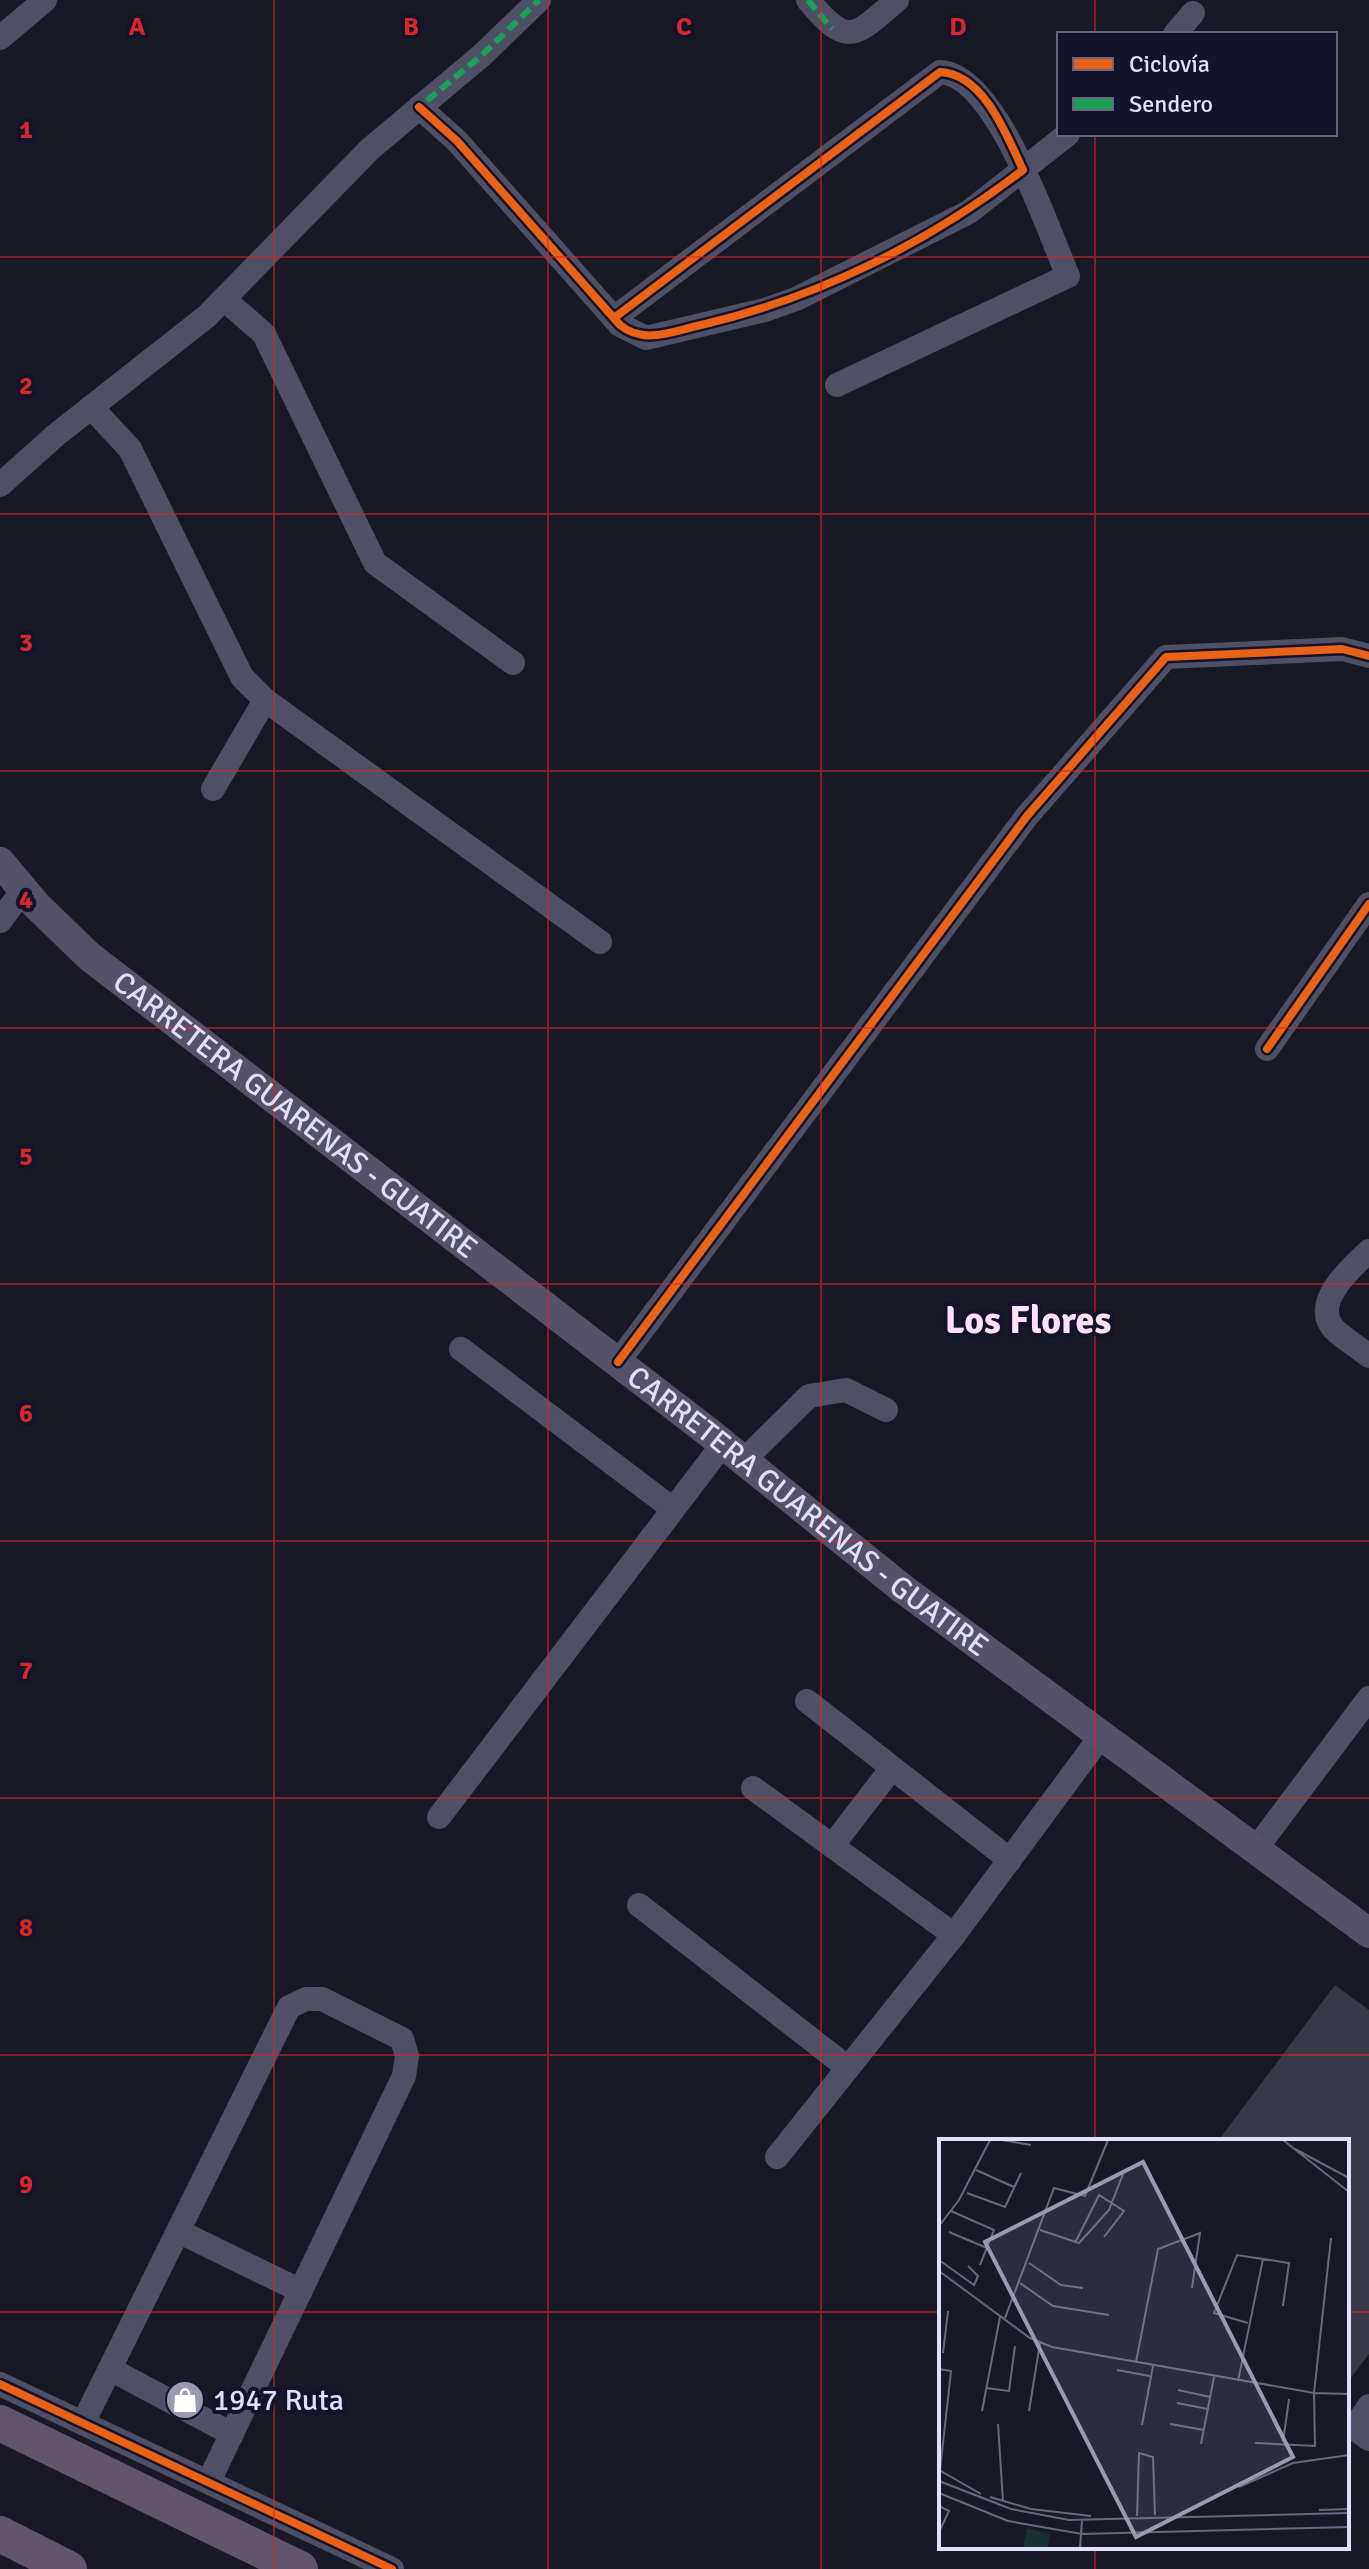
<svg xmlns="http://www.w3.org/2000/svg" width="1369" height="2569" font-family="Signika,sans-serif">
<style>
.building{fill:#383847}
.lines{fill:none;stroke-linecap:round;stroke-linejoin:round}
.minor{stroke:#4f5066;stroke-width:24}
.major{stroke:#56516a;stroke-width:30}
.highway{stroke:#62546a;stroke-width:36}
.quiet{stroke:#1a9f57;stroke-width:6;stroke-dasharray:12 6;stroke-linecap:butt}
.cycleway-casing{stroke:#14132c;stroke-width:13}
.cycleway{stroke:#ea6118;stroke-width:8}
.grid{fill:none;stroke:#d62828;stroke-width:2;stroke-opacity:0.55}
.labels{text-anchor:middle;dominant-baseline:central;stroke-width:8;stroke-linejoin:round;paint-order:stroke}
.street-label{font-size:30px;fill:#dfe0fd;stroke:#14132c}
.poi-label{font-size:30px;fill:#dfe0fd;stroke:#14132c;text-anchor:start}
.district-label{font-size:38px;font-weight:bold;fill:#fde1f7;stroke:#14132c}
.inset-road{fill:none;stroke:#68697c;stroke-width:2}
.view{fill:#9a9ab2;fill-opacity:0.15;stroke:#9a9ab2;stroke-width:4}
.inset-edge{fill:none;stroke:#dfe0fd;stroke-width:4}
.grid-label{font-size:26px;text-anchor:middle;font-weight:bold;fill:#d62828;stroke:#14132c;stroke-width:8;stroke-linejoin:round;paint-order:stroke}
</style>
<rect width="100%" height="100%" fill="#191926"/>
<polygon class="building" points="1335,1985 1369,2010 1369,2354 1347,2383 1347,2141 1218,2141"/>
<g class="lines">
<g class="minor">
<path d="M808 0C848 48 854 37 897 0"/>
<polyline points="1175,34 1193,13"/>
<polyline points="0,38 45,0"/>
<polyline points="419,107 457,141 620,325 646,338 765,310 796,299 969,212 1068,134"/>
<polyline points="224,299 264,334 375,563 513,663"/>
<path d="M614 318 940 72C997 75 1047 228 1068 276L837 385"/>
<polyline points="91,407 130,449 242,677 265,700 600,942"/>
<polyline points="0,485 56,435 207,316 370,149 481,56 539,0"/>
<polyline points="213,789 265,700"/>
<polyline points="0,921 23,890"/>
<polyline points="1267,1049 1369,904"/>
<path d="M1369 1251C1352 1267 1310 1303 1334 1329 1344 1339 1358 1347 1369 1356"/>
<polyline points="461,1349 673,1509"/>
<polyline points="618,1362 1027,816 1166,657 1342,649 1369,656"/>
<polyline points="744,1460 809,1396 846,1390 886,1410"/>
<polyline points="807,1701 1010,1860"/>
<polyline points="753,1788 954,1935"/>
<polyline points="439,1817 723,1444"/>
<polyline points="832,1846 892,1768"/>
<polyline points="1255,1850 1369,1698"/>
<polyline points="639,1905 848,2068"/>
<polyline points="777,2157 954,1935 1101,1736"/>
<polyline points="178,2231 301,2291"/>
<polyline points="110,2369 232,2434"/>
<polyline points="0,2384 392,2569"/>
<polyline points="83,2423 289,2007 306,1999 322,1999 402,2039 407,2056 404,2076 209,2481"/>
<polyline points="1347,2423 1369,2439"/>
<polyline points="1354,2428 1369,2406"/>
</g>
<path class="major" id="s1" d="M0 862 36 905 90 957 707 1431 903 1589 1369 1933"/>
<g class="highway">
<polyline points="0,2423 300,2569"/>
<polyline points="0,2534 69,2569"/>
</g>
<g class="quiet">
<polyline points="808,0 832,29"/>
<polyline points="425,112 419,107 481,56 539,0"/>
</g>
<defs>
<g id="cycleway">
<path d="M419 107 457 141 620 325C644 345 673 331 701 325 817 298 928 243 1023 170 1007 136 984 74 940 72L614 318"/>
<polyline points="1267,1049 1369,904"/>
<polyline points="618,1362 1027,816 1166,657 1342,649 1369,656"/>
<polyline points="0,2384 392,2569"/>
</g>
</defs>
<use href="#cycleway" class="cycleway-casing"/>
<use href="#cycleway" class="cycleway"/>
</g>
<path class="grid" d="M274 0V2569M548 0V2569M821 0V2569M1095 0V34M1095 134V2141M0 257H1369M0 514H1369M0 771H1369M0 1028H1369M0 1284H1369M0 1541H1369M0 1798H1369M0 2055H1369M0 2312H941M1347 2312H1369M1095 2547V2569"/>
<defs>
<symbol id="shop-disc" viewBox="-11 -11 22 22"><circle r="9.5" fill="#9a9ab2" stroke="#14132c"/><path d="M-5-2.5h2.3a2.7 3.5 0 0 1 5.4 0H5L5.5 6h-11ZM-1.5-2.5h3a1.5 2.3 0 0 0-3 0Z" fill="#fff"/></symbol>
</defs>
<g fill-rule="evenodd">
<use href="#shop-disc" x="163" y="2378" width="44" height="44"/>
</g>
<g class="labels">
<g class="street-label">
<text stroke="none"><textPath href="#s1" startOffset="390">CARRETERA GUARENAS - GUATIRE</textPath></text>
<text stroke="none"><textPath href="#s1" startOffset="1038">CARRETERA GUARENAS - GUATIRE</textPath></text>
</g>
<g class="poi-label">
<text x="213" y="2400">1947 Ruta</text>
</g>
<g class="district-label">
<text x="1028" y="1320">Los Flores</text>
</g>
</g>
<g transform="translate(939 2139)">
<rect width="410" height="410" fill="#191926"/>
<path d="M88 389 111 395 109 409H84Z" fill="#16312f"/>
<path class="inset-road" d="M63 1 92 6M344 1 410 53M356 10 410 39M37 31 75 48M28 54 66 68 82 34M12 72 55 91 41 126M0 87 20 61 51 1M101 91 140 104 170 71 184 35M10 93 48 109M136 104 160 56 185 72 165 98M0 121 35 146 39 137 29 127M90 124 122 146 144 149M0 132 91 199 113 208 375 254 410 255M81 144 114 167 170 176M66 179 115 49 146 57 169 1M309 184 275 174 298 116 350 124 344 167M4 214 9 172M197 223 219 110 261 94 253 149M0 230 12 232 1 331M178 231 211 237M299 242 324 120M47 249 70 252 76 207M239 251 271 258M238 264 269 270M43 272 61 178M90 272 101 204M59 285 64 362M231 285 265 291M203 286 214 227M344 303 350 260M316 304 376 307 375 254 392 99M262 305 275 238M0 331 42 355M0 342 72 370 130 381 410 374M300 348 354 324 410 316M0 354 69 382 143 395 410 388M51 358 92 370 152 377M0 367 10 372 0 393M380 371 410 370M198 377 200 314 214 318 216 376M141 409 143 382"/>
<path class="view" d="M204 23 354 318 197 398 46 103Z"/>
<rect width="410" height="410" class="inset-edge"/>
</g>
<g class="grid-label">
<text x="137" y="35">A</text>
<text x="411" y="35">B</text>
<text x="684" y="35">C</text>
<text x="958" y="35">D</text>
<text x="26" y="138">1</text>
<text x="26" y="394">2</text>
<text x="26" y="651">3</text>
<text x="26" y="908">4</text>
<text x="26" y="1165">5</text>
<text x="26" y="1422">6</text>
<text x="26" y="1679">7</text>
<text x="26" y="1936">8</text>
<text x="26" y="2193">9</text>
</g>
<rect x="1057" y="32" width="280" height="104" fill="#14132c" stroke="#656580" stroke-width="2"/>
<rect x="1073" y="58" width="40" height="12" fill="#ea6118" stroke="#656580" stroke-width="2"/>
<text x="1129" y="72" font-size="24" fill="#dfe0fd">Ciclovía</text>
<rect x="1073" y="98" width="40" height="12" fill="#1a9f57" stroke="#656580" stroke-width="2"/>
<text x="1129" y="112" font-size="24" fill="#dfe0fd">Sendero</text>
</svg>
